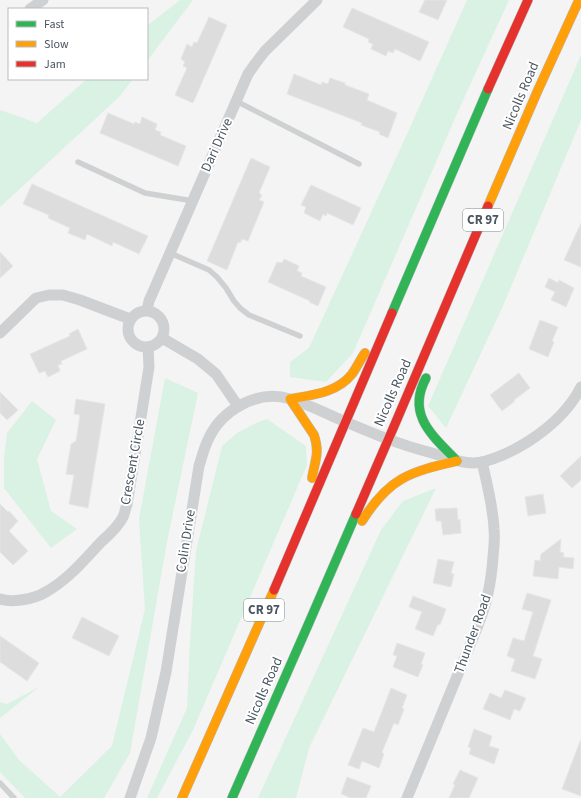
<svg xmlns="http://www.w3.org/2000/svg" width="581" height="798" font-family="'Source Sans 3',sans-serif">
<style>
.green{fill:#d9f2e3}
.building{fill:#ddddde;stroke:#e5e6e7}
.lines{fill:none;stroke-linecap:round;stroke-linejoin:round}
.fast-casing{stroke:#b9bec3;stroke-width:10}
.slow-casing{stroke:#b9bec3;stroke-width:10}
.jam-casing{stroke:#b9bec3;stroke-width:10}
.lane{stroke:#ced0d2;stroke-width:5.5}
.street{stroke:#ced0d2;stroke-width:11}
.fast{stroke:#30b455;stroke-width:9}
.slow{stroke:#ff9f0a;stroke-width:9}
.jam{stroke:#e5322d;stroke-width:9}
.labels{text-anchor:middle;dominant-baseline:central;stroke-width:4;stroke-linejoin:round;paint-order:stroke}
.shield{fill:#fff;stroke:#808990;stroke-width:1}
.shield-label{font-size:13px;font-weight:bold;fill:#4a5661}
.street-label{font-size:14px;fill:#4a5661;stroke:#fff}
</style>
<rect width="100%" height="100%" fill="#f4f4f4"/>
<g class="green">
<polygon points="180,0 193,0 147,61 147,26"/>
<polygon points="467,0 509,0 459,109 353,353 326,382 290,377 290,362 309,348 408,132"/>
<polygon points="581,55 581,120 503,306 446,428 428,406"/>
<polygon points="87,79 133,79 119,97 0,207 0,110 37,123"/>
<polygon points="165,378 198,393 167,542 130,753 104,798 25,798 0,772 0,734 19,760 60,797 112,746 145,609 139,519"/>
<polygon points="32,401 56,420 37,459 51,511 77,529 51,548 4,488 4,458 7,433"/>
<polygon points="267,419 306,446 307,465 193,730 157,798 147,798 187,708 190,641 196,551 222,446 237,433 256,423"/>
<polygon points="436,488 309,748 296,798 258,798 381,530 403,501"/>
<polygon points="39,687 0,718 0,702 7,704"/>
</g>
<g class="building">
<polygon points="425,0 447,0 438,20 419,12"/>
<polygon points="352,8 429,42 420,61 395,49 393,53 388,51 386,56 371,49 373,44 368,42 369,39 343,27"/>
<polygon points="209,17 227,25 193,103 175,95 187,68 183,66 185,62 181,59 187,44 192,47 194,42 197,43"/>
<polygon points="294,74 321,85 322,82 328,84 330,78 345,83 345,85 369,94 367,100 397,113 388,138 379,134 380,132 361,125 362,123 287,94"/>
<polygon points="108,113 134,124 135,122 140,124 142,117 157,124 155,130 161,132 160,135 186,146 178,166 100,133"/>
<polygon points="251,158 270,167 259,193 262,195 259,200 264,202 248,241 242,239 240,243 238,242 227,270 207,261"/>
<polygon points="32,184 148,236 139,254 113,242 112,246 87,234 85,240 68,233 70,228 48,218 49,215 23,204"/>
<polygon points="311,185 361,208 353,225 327,213 326,216 323,214 320,221 304,213 306,207 301,205"/>
<polygon points="581,223 581,267 564,260"/>
<polygon points="0,252 13,266 0,278"/>
<polygon points="284,259 299,266 297,271 302,273 301,276 326,287 318,306 309,302 310,301 268,282 277,262 282,263"/>
<polygon points="549,278 558,283 559,280 574,288 566,307 551,300 555,292 545,287"/>
<polygon points="540,320 558,327 552,341 554,342 548,357 529,349"/>
<polygon points="78,329 87,349 61,361 62,364 58,365 60,371 48,377 45,371 39,373 30,354 70,336 69,334"/>
<polygon points="519,373 530,388 514,400 515,401 502,411 490,395"/>
<polygon points="0,392 18,410 7,420 0,413"/>
<polygon points="76,399 105,404 88,508 69,504 74,475 66,474 71,444 76,441 80,415 74,414"/>
<polygon points="581,456 581,480 572,488 560,476"/>
<polygon points="543,494 546,513 528,516 525,497"/>
<polygon points="0,504 8,512 9,511 18,521 9,531 28,551 13,565 0,552"/>
<polygon points="457,508 458,520 460,519 461,533 443,535 441,521 436,521 435,509"/>
<polygon points="561,539 560,552 564,553 563,557 574,558 573,569 559,567 558,579 533,576 535,560 540,561 541,554"/>
<polygon points="438,559 454,562 451,573 454,574 451,587 433,583"/>
<polygon points="527,593 551,600 533,656 542,659 535,679 511,671 515,659 507,656 513,638 524,641 533,612 522,609"/>
<polygon points="413,596 446,609 440,625 438,624 433,636 415,629 422,612 409,607"/>
<polygon points="82,617 119,636 109,656 72,638"/>
<polygon points="0,636 39,663 27,681 0,662"/>
<polygon points="397,643 425,653 421,664 423,665 418,677 393,667 397,656 393,655"/>
<polygon points="391,688 407,695 402,708 404,709 398,725 394,723 382,752 384,754 379,768 362,761 359,769 348,765 363,728 374,732"/>
<polygon points="505,690 526,698 520,711 514,709 510,720 483,709 490,693 501,698"/>
<polygon points="474,729 492,736 489,746 499,749 494,764 469,754 471,748 468,747"/>
<polygon points="580,741 581,741 581,796 562,789"/>
<polygon points="460,770 478,778 469,798 449,798 455,785 453,784"/>
<polygon points="347,777 371,786 366,798 351,798 341,794"/>
</g>
<g class="lines">
<defs>
<g id="fast">
<polyline points="392,313 488,89"/>
<path d="M426 378C406 415 433 436 457 461"/>
<polyline points="232,798 308,625 356,514"/>
</g>
<g id="slow">
<polyline points="488,206 538,90 579,0"/>
<path d="M312 478C315 460 320 453 314 435L290 399C312 395 337 393 352 374 357 367 360 360 365 353"/>
<path d="M362 521C389 478 409 472 457 461"/>
<polyline points="182,798 274,590"/>
</g>
<g id="jam">
<polyline points="488,89 528,0"/>
<polyline points="356,514 395,424 488,206"/>
<polyline points="274,590 392,313"/>
</g>
</defs>
<use href="#fast" class="fast-casing"/>
<use href="#slow" class="slow-casing"/>
<use href="#jam" class="jam-casing"/>
<g class="lane">
<polyline points="236,101 359,164"/>
<polyline points="78,162 145,193 193,201"/>
<polyline points="170,253 209,270 217,277 226,288 234,301 240,308 249,315 300,336"/>
<polyline points="0,783 14,798"/>
</g>
<g class="street">
<polyline points="30,9 43,0"/>
<polyline points="147,310 149,301 170,253 248,74 255,64 265,51 317,0"/>
<circle cx="146" cy="329" r="18"/>
<polyline points="0,333 36,298 49,295 63,295 80,300 130,319"/>
<polyline points="162,338 198,359 216,374 238,406"/>
<path d="M0 599C11 603 34 599 44 593 67 581 84 560 101 542 109 535 118 527 123 517 125 513 125 509 127 505L149 367 148 347"/>
<path d="M130 798 151 738 166 672 199 466C202 457 204 448 208 440 221 410 258 389 290 399 309 404 328 415 346 422 360 428 374 434 388 439 403 445 417 449 432 453 445 457 459 463 473 463 489 463 515 450 529 441 549 428 570 409 581 387"/>
<path d="M407 798 477 628C487 603 491 584 493 557 494 547 495 538 494 529 493 506 487 484 482 462"/>
</g>
<use href="#fast" class="fast"/>
<use href="#slow" class="slow"/>
<use href="#jam" class="jam"/>
</g>
<g class="labels">
<g class="shield">
<rect x="463" y="209" width="40" height="22" rx="3"/>
<rect x="244" y="599" width="40" height="22" rx="3"/>
</g>
<g class="shield-label">
<text x="483" y="220">CR 97</text>
<text x="264" y="610">CR 97</text>
</g>
<g class="street-label">
<text transform="translate(521 96) rotate(-67)">Nicolls Road</text>
<text transform="translate(217 145) rotate(-66)">Dari Drive</text>
<text transform="translate(393 393) rotate(-66)">Nicolls Road</text>
<text transform="translate(133 462) rotate(-80)">Crescent Circle</text>
<text transform="translate(186 541) rotate(-81)">Colin Drive</text>
<text transform="translate(473 634) rotate(-70)">Thunder Road</text>
<text transform="translate(264 691) rotate(-66)">Nicolls Road</text>
</g>
</g>
<rect x="8" y="8" width="140" height="72" fill="#ffffff" stroke="#b7bbc0"/>
<rect x="16" y="21" width="20" height="6" fill="#30b455" stroke="#b7bbc0"/>
<text x="44" y="28" font-size="12" fill="#4a5661">Fast</text>
<rect x="16" y="41" width="20" height="6" fill="#ff9f0a" stroke="#b7bbc0"/>
<text x="44" y="48" font-size="12" fill="#4a5661">Slow</text>
<rect x="16" y="61" width="20" height="6" fill="#e5322d" stroke="#b7bbc0"/>
<text x="44" y="68" font-size="12" fill="#4a5661">Jam</text>
</svg>
